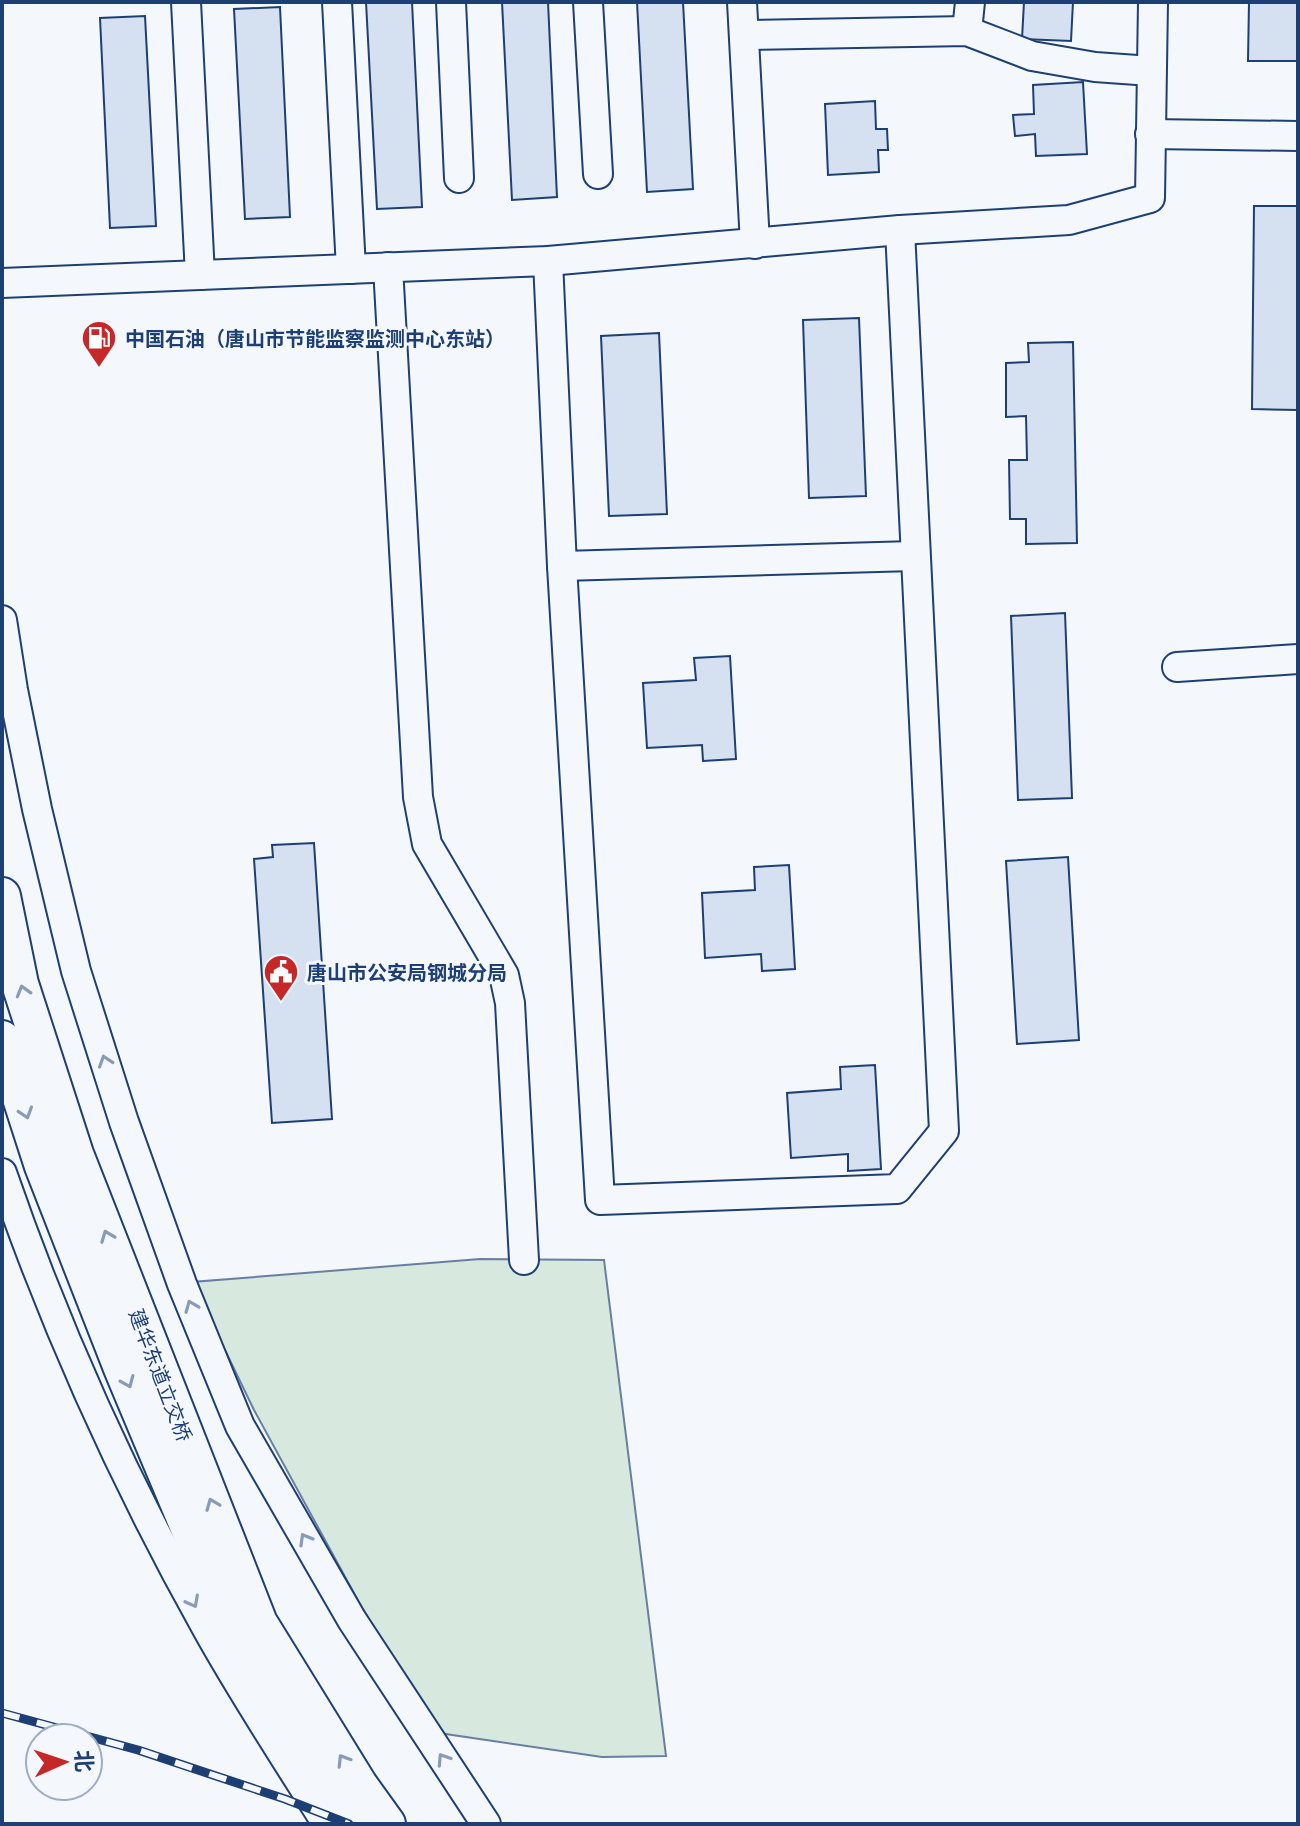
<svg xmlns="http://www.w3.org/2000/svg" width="1300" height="1826" font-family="Barlow,'Noto Sans SC',sans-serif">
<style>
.green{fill:#d7e8df;stroke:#687fa3;stroke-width:2}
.building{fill:#d5e0f0;stroke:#1d3f73;stroke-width:2}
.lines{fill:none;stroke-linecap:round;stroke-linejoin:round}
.minor-casing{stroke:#1d3f73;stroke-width:32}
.major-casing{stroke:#1d3f73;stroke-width:40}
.minor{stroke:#f4f7fb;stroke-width:28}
.major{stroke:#f4f7fb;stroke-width:36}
.rail-casing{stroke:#1d3f73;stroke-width:9}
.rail{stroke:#f4f7fb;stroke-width:6;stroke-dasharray:18;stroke-linecap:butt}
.oneway{stroke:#889bb7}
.labels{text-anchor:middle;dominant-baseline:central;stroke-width:6;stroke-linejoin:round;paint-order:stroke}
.poi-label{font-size:20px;font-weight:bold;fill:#1d3f73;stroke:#f4f7fb;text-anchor:start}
.street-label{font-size:20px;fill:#1d3f73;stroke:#f4f7fb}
</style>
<rect width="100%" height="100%" fill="#f4f7fb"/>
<polygon class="green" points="480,1259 604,1260 666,1756 602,1757 439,1733 361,1606 254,1410 192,1282"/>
<g class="building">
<polygon points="366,2 412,2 422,207 377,209"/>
<polygon points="502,2 548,2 557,197 512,200"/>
<polygon points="637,2 683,2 693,189 647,192"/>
<polygon points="1024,2 1073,2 1071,41 1022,39"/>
<polygon points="1249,2 1298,2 1298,61 1248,61"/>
<polygon points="280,7 290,217 245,219 234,9"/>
<polygon points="145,16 156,226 110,228 100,18"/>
<polygon points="1083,82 1087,154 1036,156 1035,134 1015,136 1013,115 1034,114 1033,85"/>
<polygon points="875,101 876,129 887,129 888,150 878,150 879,172 828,175 825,104"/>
<polygon points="1254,206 1298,206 1298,410 1252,409"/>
<polygon points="859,318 866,496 809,498 803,320"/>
<polygon points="659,333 667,514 609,516 601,336"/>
<polygon points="1073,342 1077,543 1026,544 1026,519 1010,519 1009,460 1027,460 1026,416 1006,417 1006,363 1029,362 1028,343"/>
<polygon points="1065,613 1072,798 1018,800 1011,616"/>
<polygon points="730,656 736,759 703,761 702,745 647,748 643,683 696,680 694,658"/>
<polygon points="314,843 332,1119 272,1123 254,859 273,857 272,845"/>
<polygon points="1068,857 1079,1040 1017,1044 1006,861"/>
<polygon points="789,865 795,969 762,971 761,954 705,958 702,893 755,890 754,867"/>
<polygon points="875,1065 881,1169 848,1171 848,1154 791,1158 787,1093 841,1089 840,1067"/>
</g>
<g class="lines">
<defs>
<g id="minor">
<polyline points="186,2 200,275"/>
<polyline points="337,2 351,269"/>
<polyline points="451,2 459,178"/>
<polyline points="588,2 598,174"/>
<polyline points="742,2 755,244"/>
<polyline points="967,31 970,2"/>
<polyline points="744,35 967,31 1032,56 1095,67 1151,71"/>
<polyline points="1150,134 1298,136"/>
<polyline points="548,261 562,566 600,1200 897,1189 944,1131 900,230"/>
<polyline points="388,267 418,797 427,844 504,975 510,1003 524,1260"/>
<polyline points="2,283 548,261 900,230 1069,220 1150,198 1153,2"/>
<polyline points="562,566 914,556"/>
<polyline points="2,620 13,690 37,809 76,971 124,1122 182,1284 240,1426 352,1620 486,1824"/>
<polyline points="1177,667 1298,659"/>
<path d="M2 1173C56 1330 125 1482 206 1627 243 1694 286 1759 327 1824"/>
</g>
<g id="major">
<polyline points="2,896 20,984 75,1154 259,1623 359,1785 387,1824"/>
<polyline points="2,1039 43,1166 122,1368 231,1628 318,1774 353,1824"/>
</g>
</defs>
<use href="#minor" class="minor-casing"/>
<use href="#major" class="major-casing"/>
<use href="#minor" class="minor"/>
<use href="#major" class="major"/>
<defs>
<polyline id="rail" points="2,1713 138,1750 285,1799 349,1824"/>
</defs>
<use href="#rail" class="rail-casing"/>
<use href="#rail" class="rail"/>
</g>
<defs><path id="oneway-chevron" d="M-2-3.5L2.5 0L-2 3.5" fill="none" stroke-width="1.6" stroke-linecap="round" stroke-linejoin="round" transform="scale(2)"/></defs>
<g class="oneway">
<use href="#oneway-chevron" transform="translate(23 991) rotate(-106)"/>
<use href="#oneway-chevron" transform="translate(105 1061) rotate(-108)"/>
<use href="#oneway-chevron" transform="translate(26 1113) rotate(72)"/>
<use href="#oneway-chevron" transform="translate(107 1236) rotate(-111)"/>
<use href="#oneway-chevron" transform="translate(191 1306) rotate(-112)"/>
<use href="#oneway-chevron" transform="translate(128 1382) rotate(67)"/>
<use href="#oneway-chevron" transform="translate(212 1504) rotate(-112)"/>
<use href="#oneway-chevron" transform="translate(305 1539) rotate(-120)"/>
<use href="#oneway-chevron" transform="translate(193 1602) rotate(62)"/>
<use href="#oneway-chevron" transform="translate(443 1759) rotate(-123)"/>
<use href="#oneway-chevron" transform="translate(343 1760) rotate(-122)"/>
</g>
<defs>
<symbol id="fuel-pin" viewBox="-11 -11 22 30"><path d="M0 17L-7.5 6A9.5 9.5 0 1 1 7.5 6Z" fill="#c62828" stroke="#f4f7fb"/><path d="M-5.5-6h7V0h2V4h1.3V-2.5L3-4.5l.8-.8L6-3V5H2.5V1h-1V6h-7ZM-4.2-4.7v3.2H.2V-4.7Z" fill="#fff"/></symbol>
<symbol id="civic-pin" viewBox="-11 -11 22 30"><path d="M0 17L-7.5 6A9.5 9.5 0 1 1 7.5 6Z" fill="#c62828" stroke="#f4f7fb"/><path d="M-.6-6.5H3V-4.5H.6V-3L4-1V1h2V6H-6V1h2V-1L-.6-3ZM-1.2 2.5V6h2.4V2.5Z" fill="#fff"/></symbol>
</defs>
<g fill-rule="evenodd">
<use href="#fuel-pin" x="79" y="318" width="40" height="54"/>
<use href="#civic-pin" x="261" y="952" width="40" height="54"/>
</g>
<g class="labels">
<g class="poi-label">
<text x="125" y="338">中国石油（唐山市节能监察监测中心东站）</text>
<text x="307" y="972">唐山市公安局钢城分局</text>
</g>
<g class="street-label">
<text transform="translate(161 1375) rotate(69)">建华东道立交桥</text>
</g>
</g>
<rect width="1300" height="1826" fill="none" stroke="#1d3f73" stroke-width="8"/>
<g transform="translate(64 1762) rotate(87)"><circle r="38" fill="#f4f7fb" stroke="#9eadc5" stroke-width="2"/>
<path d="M0-6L14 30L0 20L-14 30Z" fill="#c62828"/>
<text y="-12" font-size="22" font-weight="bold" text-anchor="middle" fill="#1d3f73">北</text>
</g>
</svg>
